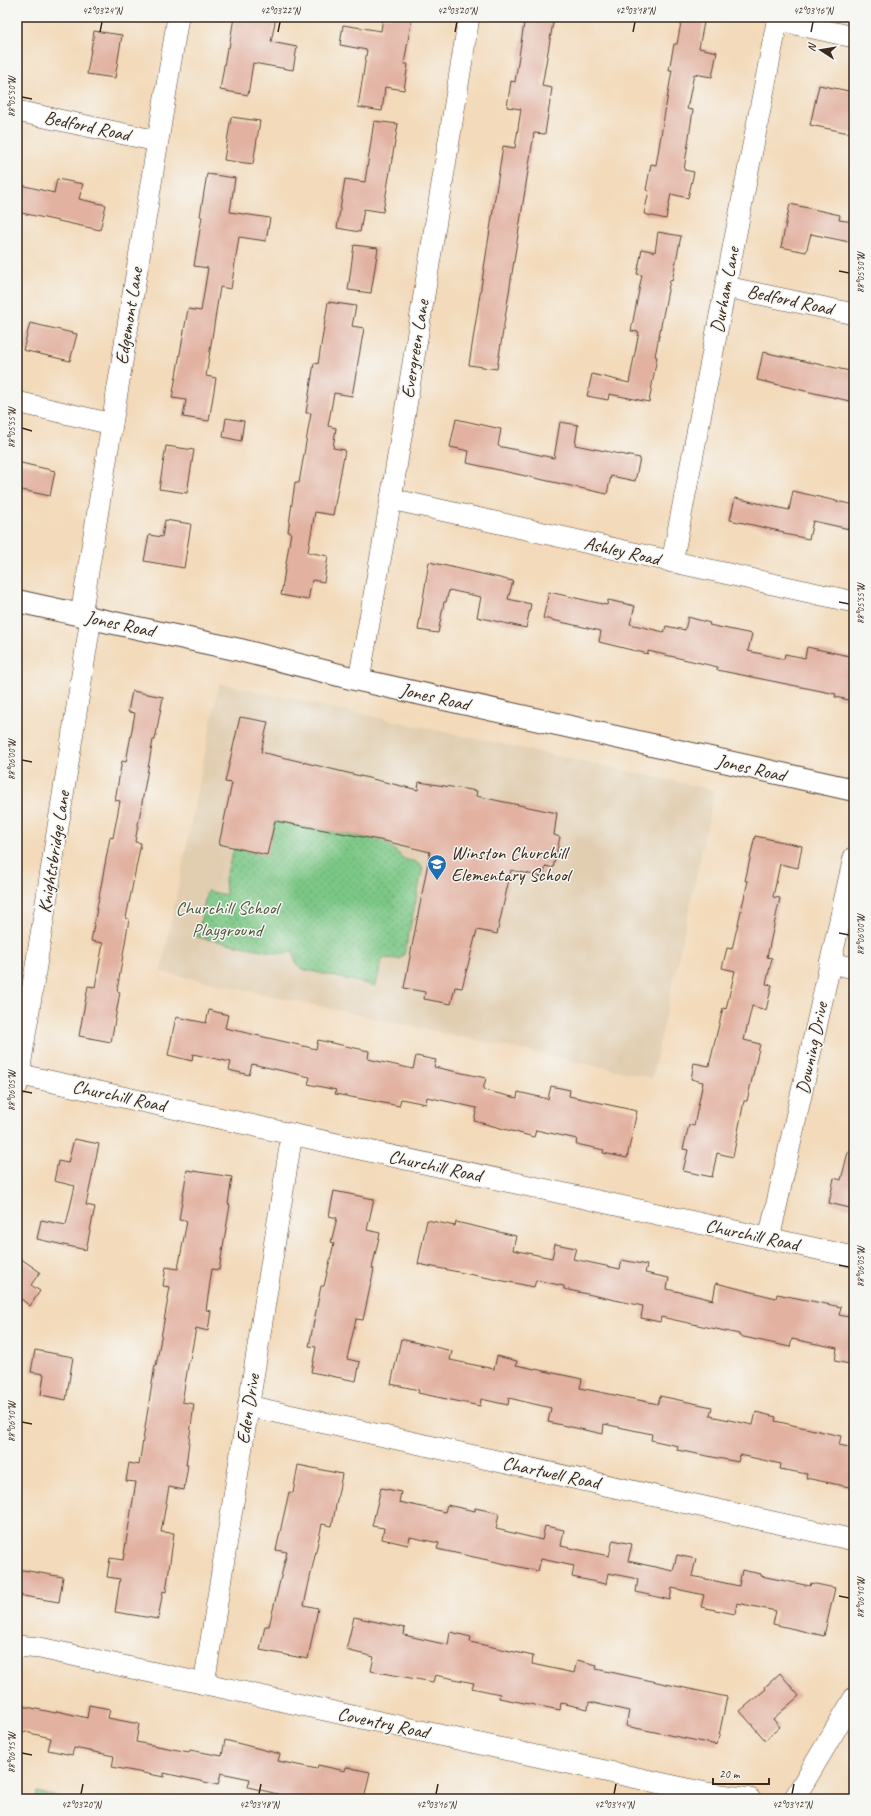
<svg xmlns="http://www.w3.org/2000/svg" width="871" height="1816" font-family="Caveat,sans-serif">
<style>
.built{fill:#e1ceb1}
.park{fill:url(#park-dots);stroke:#5b7852}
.building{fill:#e2b1a0}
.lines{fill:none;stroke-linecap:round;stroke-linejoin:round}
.minor-casing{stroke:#574435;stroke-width:22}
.tertiary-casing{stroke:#574435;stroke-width:24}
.minor{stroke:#fff;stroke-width:21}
.tertiary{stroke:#fff;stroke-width:22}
.ticks{fill:none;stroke:#3b2a1e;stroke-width:1.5}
.labels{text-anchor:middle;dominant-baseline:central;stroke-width:3;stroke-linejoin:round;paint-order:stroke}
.street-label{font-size:19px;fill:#3b2a1e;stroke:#f6f6f2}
.poi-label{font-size:19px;fill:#3b2a1e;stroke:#f6f6f2;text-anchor:start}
.park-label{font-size:19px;fill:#4e593d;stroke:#f6f6f2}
.neatline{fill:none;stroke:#3b2a1e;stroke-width:1.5}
.ticks-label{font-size:10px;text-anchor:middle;fill:#3b2a1e}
</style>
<defs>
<pattern id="park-dots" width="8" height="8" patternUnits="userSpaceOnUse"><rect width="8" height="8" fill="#7bc786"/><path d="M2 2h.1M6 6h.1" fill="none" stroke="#66a26d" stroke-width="1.8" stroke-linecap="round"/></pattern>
</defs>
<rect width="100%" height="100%" fill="#f6f6f2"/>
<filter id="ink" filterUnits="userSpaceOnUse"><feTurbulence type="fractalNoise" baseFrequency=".025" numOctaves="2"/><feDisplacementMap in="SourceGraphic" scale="8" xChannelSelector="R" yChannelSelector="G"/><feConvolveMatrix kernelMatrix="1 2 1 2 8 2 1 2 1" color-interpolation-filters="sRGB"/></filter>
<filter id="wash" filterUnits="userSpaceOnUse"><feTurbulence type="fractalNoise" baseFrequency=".012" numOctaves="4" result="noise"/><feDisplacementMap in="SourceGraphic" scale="16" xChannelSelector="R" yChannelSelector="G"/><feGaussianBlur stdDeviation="0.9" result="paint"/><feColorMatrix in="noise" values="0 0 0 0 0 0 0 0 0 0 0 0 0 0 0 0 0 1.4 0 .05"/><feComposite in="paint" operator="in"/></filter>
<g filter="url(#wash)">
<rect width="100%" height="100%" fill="#f3daba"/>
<polygon class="built" points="219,683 715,790 652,1078 161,972"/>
<g class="park">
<polygon points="275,821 385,841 404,859 416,862 423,868 404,955 400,959 382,958 376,986 301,969 297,965 292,950 290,953 276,953 197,937 207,891 226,895 225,879 234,849 267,855"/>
<polygon points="37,1792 67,1799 36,1799"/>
</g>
<g id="blocks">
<g class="building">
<polygon points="234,17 276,17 271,42 297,47 293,70 253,63 248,95 220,90 227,48 229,48"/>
<polygon points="383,17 412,17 404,64 408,64 404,90 385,87 382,111 358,107 367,50 340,45 343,25 381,31"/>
<polygon points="525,17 554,17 542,86 552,88 545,134 534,133 497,369 469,365 503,146 515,148 521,109 507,107 511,81 515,82"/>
<polygon points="682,17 705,17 699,48 717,52 712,77 694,74 687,109 693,110 684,170 694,172 688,198 671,194 666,219 644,214 649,191 646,190 651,164 656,165 672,70 669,70 674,44 677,44"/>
<polygon points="94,31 122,35 115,78 87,74"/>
<polygon points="819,85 854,92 854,134 810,125"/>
<polygon points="231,117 260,121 253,164 224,160"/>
<polygon points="374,121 398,124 383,212 364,209 360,232 337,228 345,179 365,182"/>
<polygon points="207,174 235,178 230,212 270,218 266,241 239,237 231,289 220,287 206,376 216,378 209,421 183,417 186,400 172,398 188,309 201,311 208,268 194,266 202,217 200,216"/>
<polygon points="57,179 83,184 79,199 106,205 100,230 17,212 17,184 54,193"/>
<polygon points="790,204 840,215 839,220 854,222 854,243 811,234 806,252 781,247"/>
<polygon points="658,232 681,236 672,281 670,280 655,356 657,357 649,402 609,394 608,400 587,396 592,374 629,383 639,332 631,331 642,275 637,274 642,249 655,252"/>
<polygon points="354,245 378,248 371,293 348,290"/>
<polygon points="328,302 356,306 352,326 364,328 352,396 334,393 328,426 336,428 333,448 345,450 333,515 315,512 308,552 328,556 324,582 312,580 308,600 281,595 291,532 288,532 295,482 299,483 311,413 306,413 314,363 318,364"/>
<polygon points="30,323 77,334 70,361 23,350"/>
<polygon points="763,352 854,372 854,402 757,380"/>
<polygon points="226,418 244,421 241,441 223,437"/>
<polygon points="456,419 501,429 498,446 554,458 560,422 578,425 575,445 640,458 635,481 611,476 607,494 467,463 469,451 450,447"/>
<polygon points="166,446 194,450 187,493 159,489"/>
<polygon points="17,462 55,471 50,496 17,489"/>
<polygon points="793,491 854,505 854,530 813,521 809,539 784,534 784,532 730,520 735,498 789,510"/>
<polygon points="165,520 191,524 184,568 144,561 149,535 162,537"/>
<polygon points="429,562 513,581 508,599 531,604 526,628 477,617 481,597 449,590 446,602 444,602 438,633 418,630"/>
<polygon points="549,592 607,605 608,600 635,606 630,624 664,632 666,626 685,630 688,617 710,623 709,625 752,634 748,651 784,659 785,654 805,658 807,647 854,657 854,701 835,697 836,694 717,670 718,667 648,651 648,654 599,642 601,631 543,618"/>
<polygon points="132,691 163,697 155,740 153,740 135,842 141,843 126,918 129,919 117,991 120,992 111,1042 79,1036 88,986 95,987 103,943 91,941 110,837 113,838 120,801 115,800 122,761 126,762 135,713 128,712"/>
<polygon points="240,717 268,722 261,752 418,790 419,782 477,791 476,796 557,813 554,835 560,837 553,868 546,866 543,877 511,870 497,934 477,930 462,988 455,987 451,1004 424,999 425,992 404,988 430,852 385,841 275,821 267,855 219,844 232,783 225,782"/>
<polygon points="755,836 802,846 798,868 780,864 773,897 780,898 767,957 772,958 766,984 772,985 766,1010 752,1006 744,1040 760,1044 747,1101 744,1101 733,1157 717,1153 712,1177 683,1171 688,1150 683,1149 689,1125 694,1126 703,1082 691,1079 694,1063 709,1066 723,1008 726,1009 735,971 722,968 727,948 732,949 748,881 745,881"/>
<polygon points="209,1010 228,1015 225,1028 316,1049 318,1040 369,1051 368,1059 413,1069 416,1056 436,1060 434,1067 486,1078 483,1090 517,1098 518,1092 548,1099 551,1086 570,1090 569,1096 637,1111 627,1158 603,1153 604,1150 576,1144 577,1139 536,1130 534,1137 474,1121 477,1108 427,1097 426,1104 401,1099 399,1106 335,1094 336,1090 308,1084 310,1077 252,1064 249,1075 229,1070 231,1062 193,1054 192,1061 168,1055 176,1017 206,1023"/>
<polygon points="74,1139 99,1144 86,1205 95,1207 86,1250 37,1239 41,1220 66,1225 75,1186 54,1181 58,1161 68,1163"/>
<polygon points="848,1152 854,1152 854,1209 829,1203 834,1178 841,1180"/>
<polygon points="187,1170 232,1177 228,1204 230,1205 219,1270 212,1269 206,1310 211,1311 208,1331 196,1328 190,1360 189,1360 182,1402 194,1404 186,1465 188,1465 184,1490 169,1487 161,1532 174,1533 166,1592 163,1591 158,1619 115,1612 120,1579 107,1577 110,1558 123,1560 136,1482 126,1481 129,1463 139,1465 155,1365 156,1366 170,1287 163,1286 166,1267 178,1269 187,1221 179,1220"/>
<polygon points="334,1191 374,1199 367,1230 380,1233 372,1268 374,1269 363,1320 356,1319 347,1359 360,1362 356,1381 311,1372 316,1347 309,1346 321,1286 324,1286 334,1243 331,1242 337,1218 329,1216"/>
<polygon points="427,1220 455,1226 456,1222 516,1236 513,1250 552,1258 555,1244 576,1248 573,1259 620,1269 622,1260 647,1265 645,1273 669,1278 667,1289 713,1300 716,1283 776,1298 777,1294 841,1307 839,1315 854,1318 854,1365 835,1361 837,1348 792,1339 790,1347 739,1336 739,1334 661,1317 660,1322 641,1318 643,1306 564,1289 564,1286 536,1280 534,1287 418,1264"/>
<polygon points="17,1256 40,1272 31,1285 40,1291 30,1306 21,1299 17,1305"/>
<polygon points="401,1339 452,1351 450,1360 494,1369 497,1356 517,1361 516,1365 582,1379 580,1388 658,1404 660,1396 712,1407 710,1416 753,1425 756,1412 776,1417 775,1421 841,1436 839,1445 854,1448 854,1488 806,1478 807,1474 780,1469 781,1464 740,1455 738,1462 677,1450 678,1446 651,1440 652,1434 604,1424 603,1434 548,1422 551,1408 509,1398 508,1405 481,1399 480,1406 418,1393 419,1390 391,1384"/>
<polygon points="35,1350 73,1357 66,1400 41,1395 44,1374 31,1372"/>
<polygon points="298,1465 342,1474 332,1526 322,1524 304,1605 318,1608 308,1659 260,1650 265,1626 269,1626 287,1552 276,1550 289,1492 293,1493"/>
<polygon points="381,1488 401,1492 399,1502 445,1512 447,1505 475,1511 475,1508 499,1513 496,1529 542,1540 545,1526 564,1530 561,1546 609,1556 613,1540 632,1544 628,1561 673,1571 677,1555 696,1559 692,1576 739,1586 742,1570 761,1574 761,1576 810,1586 811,1583 835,1588 824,1636 773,1624 776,1611 737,1603 735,1614 701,1607 704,1595 672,1588 670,1600 636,1592 638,1579 608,1573 606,1584 572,1577 574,1566 541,1559 538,1571 437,1549 439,1543 410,1537 408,1545 382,1539 384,1528 372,1526"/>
<polygon points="17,1569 63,1577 59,1602 17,1595"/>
<polygon points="354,1617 405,1628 404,1635 448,1645 450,1632 471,1637 470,1642 533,1656 532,1664 574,1673 577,1660 597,1665 596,1669 727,1697 717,1745 626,1726 629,1711 589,1702 588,1709 561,1703 560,1710 499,1698 500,1694 472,1688 474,1683 435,1675 433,1682 371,1671 374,1657 346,1650"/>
<polygon points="780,1673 799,1696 773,1719 780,1727 765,1740 740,1711 766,1689 765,1687"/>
<polygon points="17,1705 56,1713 57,1711 87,1718 89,1705 110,1709 108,1718 139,1724 136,1742 189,1752 190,1750 222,1756 225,1740 280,1754 278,1761 317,1769 318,1765 345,1771 346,1767 370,1772 364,1799 277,1799 278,1794 248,1787 250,1779 221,1773 218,1785 164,1773 164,1777 112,1767 114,1756 74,1748 72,1755 48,1750 51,1738 17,1730"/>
</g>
</g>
</g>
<g filter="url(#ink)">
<use href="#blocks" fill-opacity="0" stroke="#574435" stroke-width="1"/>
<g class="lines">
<defs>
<g id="minor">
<polyline points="777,20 854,37"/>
<polyline points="17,111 157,141"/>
<polyline points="726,287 854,314"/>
<polyline points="17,402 112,424"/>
<polyline points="391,499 854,602"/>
<polyline points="672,562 778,17"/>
<polyline points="359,680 391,499 469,17"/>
<polyline points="830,963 854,968"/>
<polyline points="17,1074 854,1257"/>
<polyline points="17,1086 91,618 81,615 178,17"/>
<polyline points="769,1239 854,857"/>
<polyline points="248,1406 854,1540"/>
<polyline points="17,1646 40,1648 706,1793 750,1799"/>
<polyline points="204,1684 292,1134"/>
<polyline points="794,1799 854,1698"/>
</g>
<g id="tertiary">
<polyline points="17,601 81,615"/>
<polyline points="91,618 240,650 359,680 854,790"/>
</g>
</defs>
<use href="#minor" class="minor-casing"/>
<use href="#tertiary" class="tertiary-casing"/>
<use href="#minor" class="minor"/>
<use href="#tertiary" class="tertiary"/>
</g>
</g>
<path class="ticks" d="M100 32 102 22M278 32 280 22M455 32 457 22M633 32 635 22M811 32 813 22M22 97 32 99M839 271 849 273M22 428 32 431M839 602 849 604M22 760 32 762M839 933 849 935M22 1091 32 1093M839 1265 849 1267M22 1422 32 1424M839 1596 849 1598M22 1753 32 1755M81 1794 83 1784M259 1794 261 1784M436 1794 438 1784M614 1794 616 1784M792 1794 794 1784"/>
<defs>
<symbol id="school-pin" viewBox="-11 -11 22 30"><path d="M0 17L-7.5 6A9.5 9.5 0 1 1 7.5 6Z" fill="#1f6fb2" stroke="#f6f6f2"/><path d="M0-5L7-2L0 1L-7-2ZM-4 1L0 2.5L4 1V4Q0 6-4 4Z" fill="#fff"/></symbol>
</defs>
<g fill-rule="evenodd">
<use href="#school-pin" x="426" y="853" width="22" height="30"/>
</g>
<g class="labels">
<g class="street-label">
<text transform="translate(87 126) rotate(12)">Bedford Road</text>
<text transform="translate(725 290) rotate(-79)">Durham Lane</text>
<text transform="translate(790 300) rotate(12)">Bedford Road</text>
<text transform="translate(129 316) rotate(-81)">Edgemont Lane</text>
<text transform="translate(415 349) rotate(-81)">Evergreen Lane</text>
<text transform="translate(622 551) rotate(13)">Ashley Road</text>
<text transform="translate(120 624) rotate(12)">Jones Road</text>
<text transform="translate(435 697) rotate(13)">Jones Road</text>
<text transform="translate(751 768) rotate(13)">Jones Road</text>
<text transform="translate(54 852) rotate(-81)">Knightsbridge Lane</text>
<text transform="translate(812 1048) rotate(-78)">Downing Drive</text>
<text transform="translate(119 1096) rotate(12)">Churchill Road</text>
<text transform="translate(435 1166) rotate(12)">Churchill Road</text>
<text transform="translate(752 1235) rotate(12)">Churchill Road</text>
<text transform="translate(248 1409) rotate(-81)">Eden Drive</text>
<text transform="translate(551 1473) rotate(12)">Chartwell Road</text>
<text transform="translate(383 1723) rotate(12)">Coventry Road</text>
</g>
<g class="poi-label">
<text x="451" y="853">Winston Churchill<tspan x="451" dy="22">Elementary School</tspan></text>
</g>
<g class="park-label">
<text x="227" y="908">Churchill School<tspan x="227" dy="22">Playground</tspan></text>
</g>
</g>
<rect width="871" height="1816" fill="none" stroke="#f6f6f2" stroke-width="44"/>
<g transform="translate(821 50) rotate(282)" stroke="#f6f6f2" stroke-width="3" paint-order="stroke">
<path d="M0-3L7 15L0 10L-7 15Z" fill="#3b2a1e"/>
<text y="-6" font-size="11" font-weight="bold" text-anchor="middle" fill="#3b2a1e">N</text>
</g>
<path d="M713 1778v6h56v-6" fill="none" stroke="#3b2a1e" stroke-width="2"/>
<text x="719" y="1778" font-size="12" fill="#3b2a1e" stroke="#f6f6f2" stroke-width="3" paint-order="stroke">20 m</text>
<rect x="22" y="22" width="827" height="1772" class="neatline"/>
<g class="ticks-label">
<text x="102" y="14">42°03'24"N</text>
<text x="280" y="14">42°03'22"N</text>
<text x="457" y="14">42°03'20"N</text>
<text x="635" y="14">42°03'18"N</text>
<text x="813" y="14">42°03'16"N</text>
<text transform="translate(11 97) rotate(-90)" y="4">88°05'50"W</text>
<text transform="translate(860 273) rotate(-90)" y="4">88°05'50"W</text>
<text transform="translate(11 428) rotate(-90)" y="4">88°05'55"W</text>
<text transform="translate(860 604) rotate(-90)" y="4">88°05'55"W</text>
<text transform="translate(11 760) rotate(-90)" y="4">88°06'00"W</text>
<text transform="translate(860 935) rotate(-90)" y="4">88°06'00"W</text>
<text transform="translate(11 1091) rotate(-90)" y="4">88°06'05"W</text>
<text transform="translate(860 1267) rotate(-90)" y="4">88°06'05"W</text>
<text transform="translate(11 1422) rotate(-90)" y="4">88°06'10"W</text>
<text transform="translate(860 1598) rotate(-90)" y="4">88°06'10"W</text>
<text transform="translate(11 1753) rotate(-90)" y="4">88°06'15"W</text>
<text x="81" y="1808">42°03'20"N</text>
<text x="259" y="1808">42°03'18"N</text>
<text x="436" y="1808">42°03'16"N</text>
<text x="614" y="1808">42°03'14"N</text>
<text x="792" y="1808">42°03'12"N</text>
</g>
</svg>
